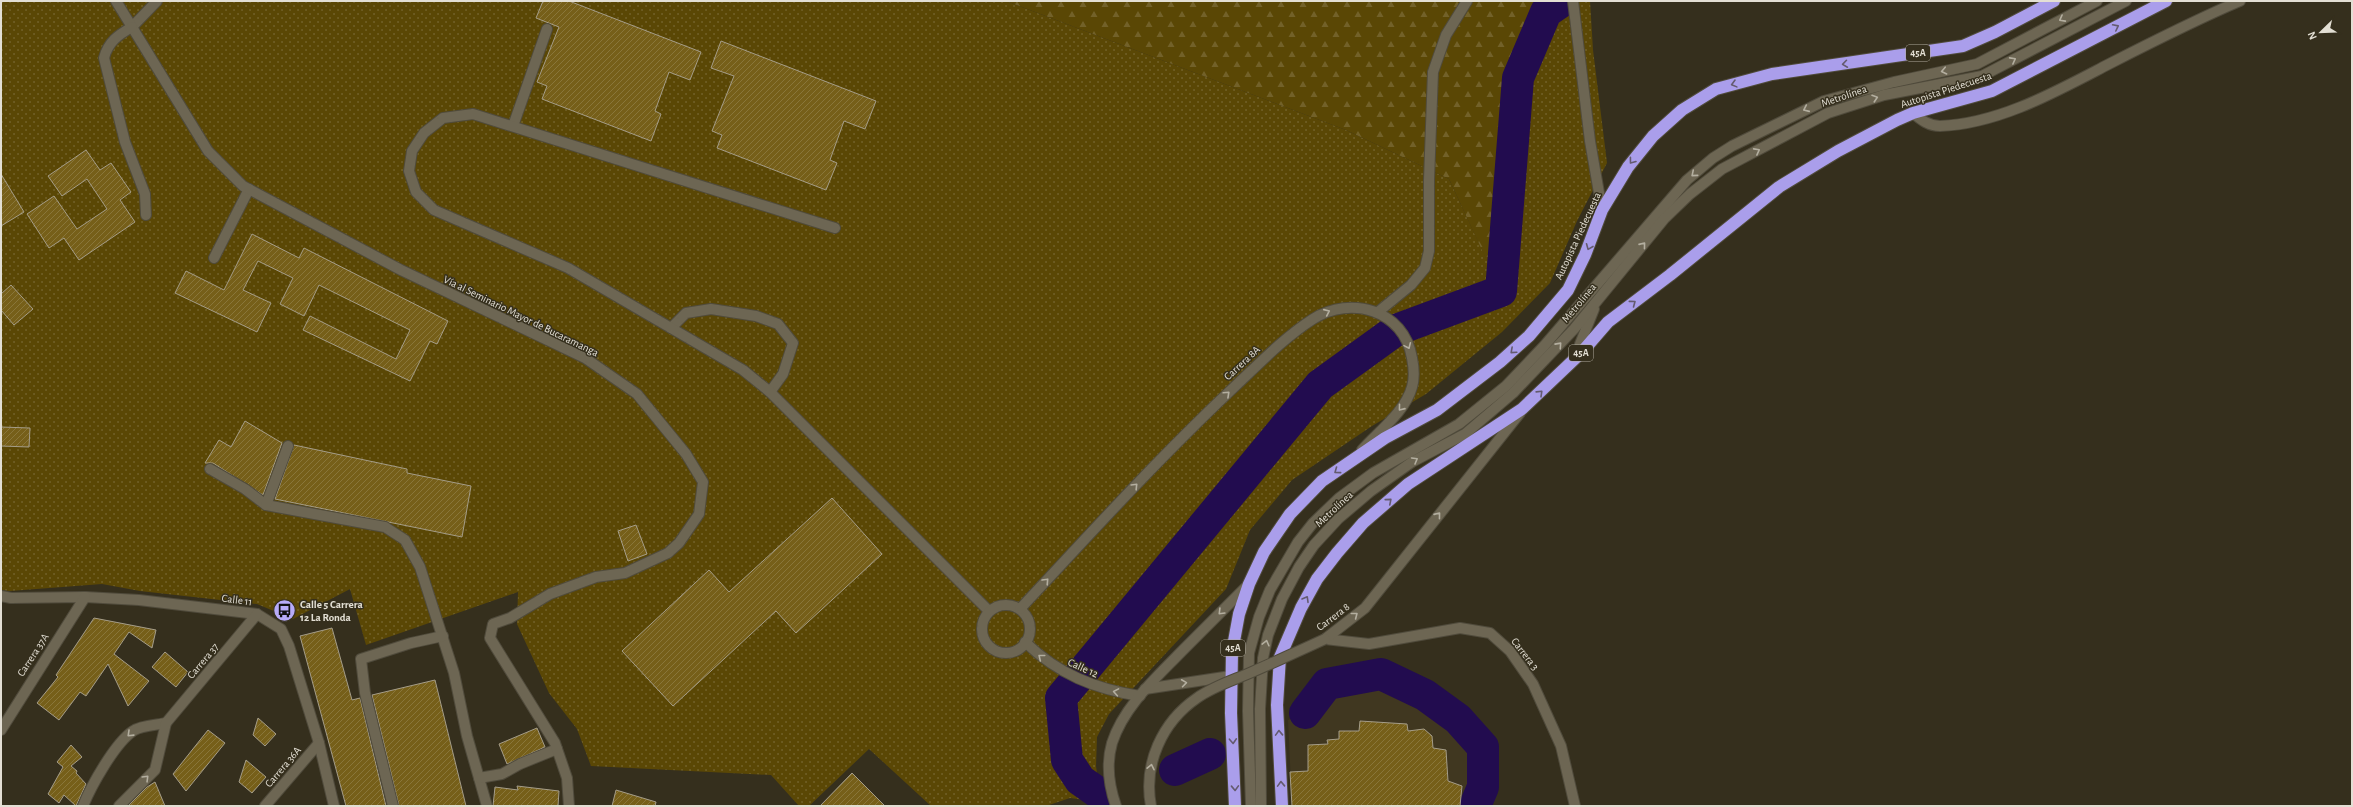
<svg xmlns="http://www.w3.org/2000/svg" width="2353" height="807" font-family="'Alegreya Sans',sans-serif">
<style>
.built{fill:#403720}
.grass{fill:url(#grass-dots)}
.forest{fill:url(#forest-firs)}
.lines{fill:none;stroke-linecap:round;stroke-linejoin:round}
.river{stroke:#220c4f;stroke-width:32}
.building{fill:url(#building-hatch);stroke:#a59d89}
.lane-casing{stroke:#504b3c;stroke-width:12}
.street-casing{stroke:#504b3c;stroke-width:12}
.secondary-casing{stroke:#504b3c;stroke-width:12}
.highway-casing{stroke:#504b3c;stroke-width:14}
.lane{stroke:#6d6653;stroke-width:10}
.street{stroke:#6d6653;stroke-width:10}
.secondary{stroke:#6d6653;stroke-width:10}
.highway{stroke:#aa9eeb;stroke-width:12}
.secondary-bridge-casing{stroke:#504b3c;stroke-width:12;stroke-linecap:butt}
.secondary-bridge{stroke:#6d6653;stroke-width:10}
.oneway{stroke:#b4afa0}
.oneway2{stroke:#645b6f}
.labels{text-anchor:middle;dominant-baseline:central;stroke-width:3;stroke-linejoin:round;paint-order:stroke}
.shield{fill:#352f1d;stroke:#afaa9d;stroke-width:1}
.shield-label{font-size:10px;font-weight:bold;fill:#e3dfd4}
.street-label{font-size:11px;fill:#e3dfd4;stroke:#352f1d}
.poi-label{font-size:11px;font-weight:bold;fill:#e3dfd4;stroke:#352f1d;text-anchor:start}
</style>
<defs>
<pattern id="grass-dots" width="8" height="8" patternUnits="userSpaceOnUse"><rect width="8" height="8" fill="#5a4705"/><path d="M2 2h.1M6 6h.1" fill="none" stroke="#726129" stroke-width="1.8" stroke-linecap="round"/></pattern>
<pattern id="forest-firs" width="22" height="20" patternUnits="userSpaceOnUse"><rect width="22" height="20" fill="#5a4705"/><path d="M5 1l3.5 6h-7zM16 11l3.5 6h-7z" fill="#726129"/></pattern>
<pattern id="building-hatch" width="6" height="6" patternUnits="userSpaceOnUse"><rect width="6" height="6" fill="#765f19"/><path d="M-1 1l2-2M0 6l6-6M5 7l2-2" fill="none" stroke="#89763a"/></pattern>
</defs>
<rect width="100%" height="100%" fill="#352f1d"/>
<polygon class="built" points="1381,674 1425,695 1458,719 1483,747 1483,787 1475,806 1292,806 1288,720 1305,713 1327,684"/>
<polygon class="grass" points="1,1 1006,1 1346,130 1449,179 1501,290 1518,78 1546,12 1562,1 1590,1 1593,50 1607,163 1577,221 1550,283 1502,332 1426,394 1372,426 1292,480 1250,530 1226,589 1109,714 1097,737 1096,766 1101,802 1070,798 1046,806 931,806 869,749 809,806 799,806 771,775 591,766 577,729 549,693 517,624 518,592 366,645 350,589 293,619 257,604 140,591 102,584 10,591 1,590"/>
<polygon class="forest" points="1006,1 1562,1 1546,12 1518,78 1501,291 1449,179 1346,130"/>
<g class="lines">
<g class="river">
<polyline points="1305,713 1327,684 1381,674 1425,695 1458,719 1483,747 1483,787 1475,806"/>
<polyline points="1175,770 1210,754"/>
<polyline points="1100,794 1080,780 1067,760 1061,698 1320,385 1396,330 1501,291 1518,78 1546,12 1562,1"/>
</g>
</g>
<g class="building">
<polygon points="543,1 569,1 701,52 690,80 669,72 655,111 661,114 651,141 542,99 547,86 537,82 559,27 536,18"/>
<polygon points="721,41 876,101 865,129 844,121 830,160 837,163 826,190 717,148 722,135 712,131 734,76 711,68"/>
<polygon points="86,150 100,170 111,163 131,192 120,200 135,222 79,260 64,238 49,248 27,214 54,196 77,229 107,209 87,179 62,196 48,176"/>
<polygon points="1,174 24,212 1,226"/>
<polygon points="252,234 299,258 304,248 448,321 437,344 430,341 410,381 303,330 310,316 396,359 410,330 319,285 304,316 280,304 293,278 258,261 243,290 271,303 257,332 175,293 186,271 224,290"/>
<polygon points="11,285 33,309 14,325 1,310 1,294"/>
<polygon points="245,421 282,443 263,495 213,463 205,463 219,440 231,447"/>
<polygon points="1,427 30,428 29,447 1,446"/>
<polygon points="294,445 407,469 407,473 471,486 462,537 275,499"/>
<polygon points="832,498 882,554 796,633 776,611 673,706 622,651 709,570 729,592"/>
<polygon points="636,525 647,554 628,561 618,531"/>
<polygon points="94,618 156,630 152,648 129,632 114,654 149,681 128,706 108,664 86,696 80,692 59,720 37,703 58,677 56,675"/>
<polygon points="332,628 352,700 360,698 386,806 346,806 300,636"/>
<polygon points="165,652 188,672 176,687 152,667"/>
<polygon points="435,680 466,806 399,806 372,695"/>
<polygon points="258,718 276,734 265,746 253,735"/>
<polygon points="1360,721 1407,724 1408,731 1424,729 1432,736 1433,748 1446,750 1448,781 1462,786 1460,806 1292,806 1290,772 1308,771 1308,745 1328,744 1327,740 1339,739 1339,731 1359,731"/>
<polygon points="537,728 545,747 507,764 499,744"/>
<polygon points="208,730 225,743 186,791 173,774"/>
<polygon points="71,745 82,757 71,766 77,771 76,773 86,784 76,806 64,795 59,803 48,794 63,767 57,762"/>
<polygon points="246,760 266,777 252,793 239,782"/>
<polygon points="852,773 885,806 820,806"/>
<polygon points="155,782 165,806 128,806 147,787"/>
<polygon points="517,786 559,791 558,806 493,806 495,787 518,790"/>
<polygon points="616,790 656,802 655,806 612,806"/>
</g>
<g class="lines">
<defs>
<g id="lane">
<polyline points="132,27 157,1"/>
<polyline points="214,258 249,189"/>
<polyline points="671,328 686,313 711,309 756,316 778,324 793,343 783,374 770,392"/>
<polyline points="1582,352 1580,344 1594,309"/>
<polyline points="210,469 245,489 266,505 385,527 405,540 420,567 454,673 467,736 487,806"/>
<polyline points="266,505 288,446"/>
<polyline points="479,778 502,774 520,764 557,749"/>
<polyline points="393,806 365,693 361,659 411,643 443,636"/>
<polyline points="1251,806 1248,711 1249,653 1259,617 1270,590 1298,542 1313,523 1339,498 1373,473 1459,424 1506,386 1544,346 1687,180 1713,158 1732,146 1824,101 1894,82 1977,64 2097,1"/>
<polyline points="1261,806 1260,709 1263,658 1268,635 1282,599 1299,567 1314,545 1338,519 1371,491 1412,462 1465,434 1513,393 1574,329 1664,219 1690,194 1722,169 1828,113 1884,95 1982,76 2126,1"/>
</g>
<g id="street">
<polyline points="116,1 208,151 243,186 401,270 585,358 637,394 686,454 703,482 699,514 679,543 668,553 625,573 596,577 550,594 510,618 493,624 490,638 555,743 567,778 569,806"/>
<polyline points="1573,1 1590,141 1602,210"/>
<path d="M132 27C118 35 108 42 104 58L125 142 145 194 146 215"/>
<path d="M1913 113C1921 120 1929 126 1940 126 1999 124 2057 91 2109 64 2152 42 2195 20 2240 1"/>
<polyline points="513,126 547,29"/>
<polyline points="835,228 473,114 443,118 424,133 412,151 409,171 416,192 434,210 568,268 743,370 770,392 989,611"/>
<polyline points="1378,312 1411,285 1425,268 1429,251 1429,180 1433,72 1446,35 1467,1"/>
<polyline points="1,596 11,598 85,597 139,600 257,614 281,629 289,646 319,743 334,806"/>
<circle cx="1006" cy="629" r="24"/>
<path d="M1020 609C1088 536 1156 461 1229 392 1256 367 1282 339 1313 319 1351 295 1404 310 1412 358 1414 368 1415 377 1412 387 1405 412 1379 431 1362 450"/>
<polyline points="1325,639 1369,644 1460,628 1490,633 1510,651 1533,684 1561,746 1575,806"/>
<path d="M1025 642C1058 674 1095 689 1140 696"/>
<polyline points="1,730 85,597"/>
<path d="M83 806C91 786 115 743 133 731 141 725 157 725 166 723"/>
<polyline points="119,806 155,770 166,723 257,614"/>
<polyline points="265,806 319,743"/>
</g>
<g id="secondary">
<polyline points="1325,639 1365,608 1520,413"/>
<polyline points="1145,689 1231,676"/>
<path d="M1116 806C1109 786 1106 764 1112 743 1124 706 1156 678 1182 651 1204 629 1227 606 1249 584"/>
</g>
<g id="highway">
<polyline points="1235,806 1231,713 1232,652 1239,614 1249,584 1264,552 1290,514 1322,481 1385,438 1437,410 1500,362 1529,336 1568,290 1585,255 1602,210 1628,167 1653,136 1682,110 1716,89 1772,74 1963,46 1995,32 2054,1"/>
<polyline points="1282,806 1277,705 1280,657 1301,608 1317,579 1337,553 1363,523 1408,484 1522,409 1582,352 1608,322 1670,275 1779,187 1838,151 1897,120 1913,113 1992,91 2166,1"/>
</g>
</defs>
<use href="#lane" class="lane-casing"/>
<use href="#street" class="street-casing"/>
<use href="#secondary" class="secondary-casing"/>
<use href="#highway" class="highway-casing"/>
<use href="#lane" class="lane"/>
<use href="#street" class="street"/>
<use href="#secondary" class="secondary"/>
<use href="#highway" class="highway"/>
<defs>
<path id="secondary-bridge" d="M1151 806C1143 764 1162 722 1197 698 1214 686 1234 680 1252 672 1277 661 1301 650 1325 639"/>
</defs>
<use href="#secondary-bridge" class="secondary-bridge-casing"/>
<use href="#secondary-bridge" class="secondary-bridge"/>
</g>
<defs><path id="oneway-chevron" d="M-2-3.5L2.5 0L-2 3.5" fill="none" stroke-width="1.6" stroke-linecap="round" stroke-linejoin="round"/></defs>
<g class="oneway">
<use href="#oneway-chevron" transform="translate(2062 19) rotate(152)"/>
<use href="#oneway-chevron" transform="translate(2013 60) rotate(-28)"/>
<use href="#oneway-chevron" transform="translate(1944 71) rotate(168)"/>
<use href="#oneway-chevron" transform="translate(1875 98) rotate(-18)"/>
<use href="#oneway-chevron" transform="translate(1806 109) rotate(156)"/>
<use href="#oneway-chevron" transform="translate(1757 151) rotate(-28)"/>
<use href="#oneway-chevron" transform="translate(1694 174) rotate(140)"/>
<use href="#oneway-chevron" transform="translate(1643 245) rotate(-51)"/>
<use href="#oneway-chevron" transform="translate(1327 312) rotate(-24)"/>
<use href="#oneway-chevron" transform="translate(1559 345) rotate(-48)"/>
<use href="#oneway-chevron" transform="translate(1408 346) rotate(66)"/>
<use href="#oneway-chevron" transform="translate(1227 394) rotate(-43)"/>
<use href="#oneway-chevron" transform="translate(1401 408) rotate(129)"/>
<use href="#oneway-chevron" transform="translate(1415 460) rotate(-30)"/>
<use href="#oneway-chevron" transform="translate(1135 486) rotate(-46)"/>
<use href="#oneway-chevron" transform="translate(1438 515) rotate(-51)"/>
<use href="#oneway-chevron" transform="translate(1046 581) rotate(-47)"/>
<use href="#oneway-chevron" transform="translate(1221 612) rotate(135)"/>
<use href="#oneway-chevron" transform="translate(1355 615) rotate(-38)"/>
<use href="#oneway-chevron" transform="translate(1266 643) rotate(-76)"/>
<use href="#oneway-chevron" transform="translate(1041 657) rotate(-141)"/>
<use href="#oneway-chevron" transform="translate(1184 683) rotate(-8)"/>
<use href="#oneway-chevron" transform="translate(1116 692) rotate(-170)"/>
<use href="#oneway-chevron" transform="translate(130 734) rotate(136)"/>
<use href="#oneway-chevron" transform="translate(1151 767) rotate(-78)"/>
<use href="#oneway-chevron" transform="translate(146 778) rotate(-45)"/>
</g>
<g class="oneway2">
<use href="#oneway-chevron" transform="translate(2116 27) rotate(-27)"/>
<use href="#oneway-chevron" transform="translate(1845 64) rotate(172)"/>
<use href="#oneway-chevron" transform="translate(1734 84) rotate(165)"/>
<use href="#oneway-chevron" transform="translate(1632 161) rotate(127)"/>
<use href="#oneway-chevron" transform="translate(1589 247) rotate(112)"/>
<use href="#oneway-chevron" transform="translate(1633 303) rotate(-37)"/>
<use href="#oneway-chevron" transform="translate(1513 351) rotate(138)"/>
<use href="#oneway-chevron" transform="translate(1540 393) rotate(-44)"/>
<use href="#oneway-chevron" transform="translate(1337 471) rotate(144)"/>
<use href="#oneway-chevron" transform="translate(1389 501) rotate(-41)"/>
<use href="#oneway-chevron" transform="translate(1306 599) rotate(-60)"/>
<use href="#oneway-chevron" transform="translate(1279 733) rotate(-92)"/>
<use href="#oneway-chevron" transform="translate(1233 741) rotate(87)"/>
<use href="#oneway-chevron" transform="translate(1281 784) rotate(-92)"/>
<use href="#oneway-chevron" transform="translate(1235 788) rotate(88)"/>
</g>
<defs>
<symbol id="bus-disc" viewBox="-11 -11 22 22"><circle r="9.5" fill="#b7abf8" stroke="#352f1d"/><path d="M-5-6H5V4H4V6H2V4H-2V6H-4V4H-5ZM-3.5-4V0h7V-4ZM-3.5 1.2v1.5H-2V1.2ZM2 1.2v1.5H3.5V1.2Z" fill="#111"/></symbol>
</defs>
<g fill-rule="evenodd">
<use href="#bus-disc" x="272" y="598" width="25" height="25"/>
</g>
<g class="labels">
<g class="shield">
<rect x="1906" y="45" width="24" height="16" rx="3"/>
<rect x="1569" y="345" width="24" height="16" rx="3"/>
<rect x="1221" y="640" width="24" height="16" rx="3"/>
</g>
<g class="shield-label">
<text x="1918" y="53">45A</text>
<text x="1581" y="353">45A</text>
<text x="1233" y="648">45A</text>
</g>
<g class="street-label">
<text transform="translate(1946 90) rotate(-18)">Autopista Piedecuesta</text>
<text transform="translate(1844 96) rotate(-19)">Metrolínea</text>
<text transform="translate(1578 236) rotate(-65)">Autopista Piedecuesta</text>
<text transform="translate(1579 303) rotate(-50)">Metrolínea</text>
<text transform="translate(521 316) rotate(26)">Vía al Seminario Mayor de Bucaramanga</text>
<text transform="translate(1242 363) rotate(-43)">Carrera 8A</text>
<text transform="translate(1334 509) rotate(-43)">Metrolínea</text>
<text transform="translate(237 600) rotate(7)">Calle 11</text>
<text transform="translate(1333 617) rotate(-37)">Carrera 8</text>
<text transform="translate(1525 654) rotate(52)">Carrera 3</text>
<text transform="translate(33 655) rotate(-57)">Carrera 37A</text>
<text transform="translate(203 661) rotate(-50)">Carrera 37</text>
<text transform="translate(1083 668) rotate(24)">Calle 12</text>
<text transform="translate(283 767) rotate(-50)">Carrera 36A</text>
</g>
<g class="poi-label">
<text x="300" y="604">Calle 5 Carrera<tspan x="300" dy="13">12 La Ronda</tspan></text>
</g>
</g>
<rect width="2353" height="807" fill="none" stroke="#e3dfd4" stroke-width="4"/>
<g transform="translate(2321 32) rotate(247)" stroke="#352f1d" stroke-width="3" paint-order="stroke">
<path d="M0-3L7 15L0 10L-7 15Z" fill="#e3dfd4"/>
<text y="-6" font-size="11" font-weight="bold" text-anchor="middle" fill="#e3dfd4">N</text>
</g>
</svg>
